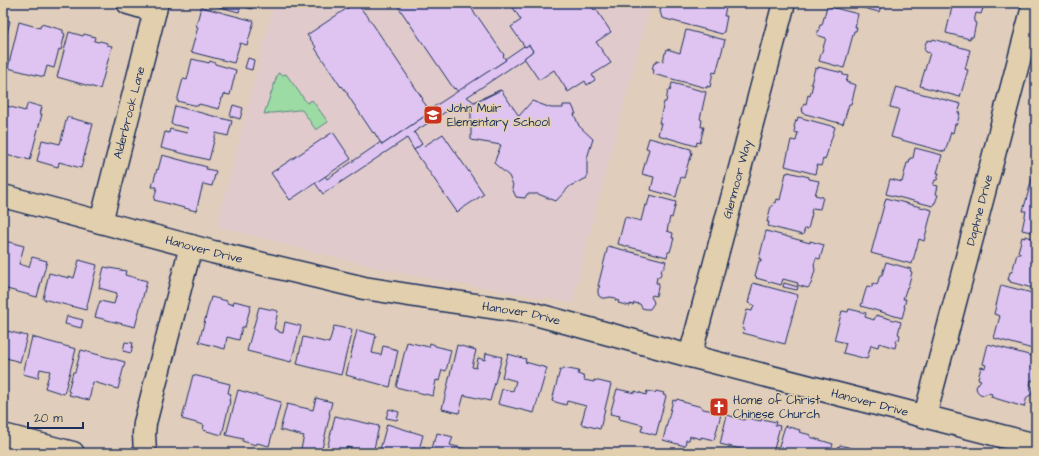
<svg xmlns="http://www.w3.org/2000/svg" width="1039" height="456" font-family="'Architects Daughter',sans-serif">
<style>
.built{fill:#e0cacc}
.green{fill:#9cdba3;stroke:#5c8580}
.building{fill:#dfc4f2;stroke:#1b2f5e}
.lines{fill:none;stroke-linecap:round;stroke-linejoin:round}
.minor-casing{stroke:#1b2f5e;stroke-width:25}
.minor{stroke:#e1cfad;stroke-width:22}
.labels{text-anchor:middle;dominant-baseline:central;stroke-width:3;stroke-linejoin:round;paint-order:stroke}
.poi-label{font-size:12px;fill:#1b2f5e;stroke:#e1cfad;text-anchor:start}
.street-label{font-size:12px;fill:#1b2f5e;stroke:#e1cfad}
</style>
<rect width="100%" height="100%" fill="#e1cdbb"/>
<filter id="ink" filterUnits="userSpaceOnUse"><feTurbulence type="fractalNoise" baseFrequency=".025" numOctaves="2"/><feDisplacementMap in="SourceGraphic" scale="8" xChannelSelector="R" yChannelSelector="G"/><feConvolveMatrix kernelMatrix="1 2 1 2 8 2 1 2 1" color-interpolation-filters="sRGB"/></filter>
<g filter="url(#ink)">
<polygon class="built" points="274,3 651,3 585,251 573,303 410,275 312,252 217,226"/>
<polygon class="green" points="278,73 282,75 286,74 307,103 312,100 328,122 316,130 302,110 298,110 264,114"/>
<g class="building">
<polygon points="204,3 254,3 252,9 241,6 239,12"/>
<polygon points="355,3 357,3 365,14 366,14 423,99 422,100 431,112 382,145 374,132 373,133 347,94 348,94 342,86 341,87 315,48 316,47 307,35"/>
<polygon points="397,3 469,3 477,18 478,17 504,55 503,56 506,60 458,92 455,88 454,89 397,5"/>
<polygon points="510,3 583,3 586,7 590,4 594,10 596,9 611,32 596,42 611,63 592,75 595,80 587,85 585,81 568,92 554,70 539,80 524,58 533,51 529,45 525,47 511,27 521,20"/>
<polygon points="662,3 727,3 724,16 727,16 724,32 723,32 722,34 662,18 660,11"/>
<polygon points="844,3 882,3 879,12"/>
<polygon points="953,3 986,3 985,8 983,8 981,14 976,13 974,22 976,23 973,37 970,37 970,39 946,33"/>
<polygon points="827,6 858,14 855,27 857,27 856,31 854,31 844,68 819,61 826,38 817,35 820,25 822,25"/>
<polygon points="201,7 254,21 247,45 240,43 234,63 191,52 198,27 196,26"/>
<polygon points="3,19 10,21 3,49"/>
<polygon points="19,22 40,28 41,24 63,30 63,33 65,34 61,50 59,49 54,68 47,66 44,77 8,68"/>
<polygon points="686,30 725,40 716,73 713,72 710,87 707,86 707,88 653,74 654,70 652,69 654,63 656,63 657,60 663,62 665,53 666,53 667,49 680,53"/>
<polygon points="69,32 83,36 84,34 95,37 94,41 99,42 100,41 107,43 107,45 112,46 100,89 57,77"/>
<polygon points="933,39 970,50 965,69 968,70 960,97 920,86 930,53 926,52 924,49 926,42 929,40 932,41"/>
<polygon points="529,45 533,51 524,58 524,59 467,97 474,102 500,90 500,91 471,105 470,111 458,104 414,132 422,144 414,150 407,138 323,194 315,183 325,176 327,179 381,142 382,145 431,112 429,110 506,60 505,59 524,46 525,47"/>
<polygon points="248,58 254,60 252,70 245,68"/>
<polygon points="192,59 209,63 210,61 215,63 215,64 236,70 230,95 224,94 223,98 222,98 219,109 199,104 198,106 177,101 183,79 187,80"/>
<polygon points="818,67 843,73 843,75 848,76 846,82 856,85 851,104 849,104 843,124 802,113 803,110 802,110 804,103 806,104 808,95 810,96 813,84 811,84 815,68 818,69"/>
<polygon points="672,83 706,92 700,119 702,120 701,127 704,127 700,143 697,142 696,146 658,135 661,123 659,123 664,102 666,102 668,90 670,91"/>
<polygon points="896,87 961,104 958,113 960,113 957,124 955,124 953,133 951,132 945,152 891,137 899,109 890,107"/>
<polygon points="501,90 519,116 532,101 551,108 563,108 563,105 572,105 576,114 574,114 579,126 593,139 587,158 587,178 570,186 556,201 538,194 527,194 525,198 516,197 512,188 513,185 509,176 494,163 501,145 471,140 471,105"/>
<polygon points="28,103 42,107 40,114 42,114 30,160 15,156 14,157 6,155 7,152 3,151 3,105 25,111"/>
<polygon points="233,105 243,108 240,119 230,116"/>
<polygon points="175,106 232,121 228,136 216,133 209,160 161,148 165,132 169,133 170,129 187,133 188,128 171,124"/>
<polygon points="67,117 93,124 81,168 59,162 58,167 37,161 42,140 60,144"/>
<polygon points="798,117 835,127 825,160 823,159 821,166 817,165 815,174 785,166 791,140 796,141 798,133 794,132 795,128 794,127 796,120 797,121"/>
<polygon points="333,132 351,159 290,200 271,173"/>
<polygon points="443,134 484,194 457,212 414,150 422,144 424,146"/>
<polygon points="649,138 691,149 691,152 692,152 690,160 689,160 684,178 681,177 676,197 651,190 654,177 642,174 649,149 646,148"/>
<polygon points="915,148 942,155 937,173 939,173 937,180 935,180 933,185 938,186 936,194 938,195 935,203 934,203 933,206 886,194 890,179 902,182 907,163 909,163 910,158 913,158"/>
<polygon points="162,155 207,167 206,169 216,171 212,186 203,184 196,211 154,200 157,187 152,187 157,169 158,170"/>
<polygon points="788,172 809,177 809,179 819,181 815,195 823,197 820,209 812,208 811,213 812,213 808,229 805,228 803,235 768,226 769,222 767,222 771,206 773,206 774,202 776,203 777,199 780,200 786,173 788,173"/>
<polygon points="1033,175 1036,176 1036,233 1022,230 1026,211 1023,211"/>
<polygon points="650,195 676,202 672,218 670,217 667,231 673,233 672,238 674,238 670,252 668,252 667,257 618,244 625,217 641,221 645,205 647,206"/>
<polygon points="886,198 932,210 924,241 919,239 912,264 871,253"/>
<polygon points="766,231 810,243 810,241 824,245 820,259 816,258 814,265 815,270 811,284 808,288 797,285 798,283 783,279 781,285 756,278 757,277 755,276 759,261 761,261 761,259 759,259"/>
<polygon points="1025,236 1036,239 1036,289 1010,282 1010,280 1008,280 1010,272 1012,272 1017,254 1020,254 1020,253 1018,252 1022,237 1025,238"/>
<polygon points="5,241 24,246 19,264 29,267 32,257 47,261 37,297 3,288 3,249"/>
<polygon points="608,246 666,261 664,268 662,268 660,277 657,277 656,283 659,283 656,296 652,295 651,297 653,300 654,303 650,309 646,309 642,308 640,304 634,303 633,305 630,304 630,306 618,303 619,301 615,300 616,298 610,297 606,298 602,298 599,296 598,293 598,289 600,286 598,286"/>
<polygon points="79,260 97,265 86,310 43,299 49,273 69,278 69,276 74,278"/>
<polygon points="886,262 911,269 910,271 912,272 908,287 907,287 903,299 906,299 904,307 905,307 902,318 861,306 867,286 872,287 873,283 877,285 880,275 882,275"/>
<polygon points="104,267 126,271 125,275 147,281 135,327 95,317 100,301 114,304 117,293 99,288"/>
<polygon points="753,283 798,295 785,344 743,333 744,329 742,329 747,310 752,311 754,305 748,303"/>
<polygon points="784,283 798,287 797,290 783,287"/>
<polygon points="1001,285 1036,294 1036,350 994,338 1000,316 994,314"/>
<polygon points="211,297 227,301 227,303 233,305 234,301 251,305 245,327 242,327 239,340 227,337 225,349 199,342"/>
<polygon points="259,307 278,311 274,329 279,331 279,332 283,333 285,322 301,326 291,362 247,351"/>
<polygon points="849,309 866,313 865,317 874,320 876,315 901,322 898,334 900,335 899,340 897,339 895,348 879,343 878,347 871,345 867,359 843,353 846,343 834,340 842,311 848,312"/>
<polygon points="67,316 83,320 81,328 65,324"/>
<polygon points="334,326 352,330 341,375 297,364 303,337 329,343"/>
<polygon points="3,330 27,336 20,362 3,357"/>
<polygon points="357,330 376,335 372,353 381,355 383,346 398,350 390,387 346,375"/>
<polygon points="32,337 76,349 64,394 45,388 50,371 40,369 38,378 23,374"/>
<polygon points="125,342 133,343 131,353 123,351"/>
<polygon points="407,342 429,347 430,343 435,345 435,346 451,350 446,371 442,370 439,381 436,380 433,396 396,387"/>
<polygon points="988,344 1036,357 1036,370 1033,381 1031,380 1030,385 1033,388 1033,392 1031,395 1027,397 1024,407 991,397 992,394 988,393 984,395 980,394 977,391 976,387 978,384 981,380 978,379 981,367 985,368 986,365 983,364"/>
<polygon points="457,345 476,350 472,367 476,368 478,358 485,360 486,353 502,357 490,401 464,395 459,413 442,409"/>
<polygon points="81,350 125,362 118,389 93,382 89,400 69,395 70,392 68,391 73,372 75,372"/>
<polygon points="508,354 526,359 525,362 547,368 534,413 498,404 502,389 513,391 516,381 502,377"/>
<polygon points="563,368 579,371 578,374 585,377 584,380 594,382 594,380 611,384 600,429 581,424 586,406 567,401 566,405 552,401 560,370 563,370"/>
<polygon points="193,375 230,384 228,393 231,394 229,401 230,401 222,435 203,430 204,425 182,419"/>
<polygon points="617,389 635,393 635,391 646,395 647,391 655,393 656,391 664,393 663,395 666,396 656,435 641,431 643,425 619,419 620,416 610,414"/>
<polygon points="238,390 281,402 269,446 257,443 256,445 242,441 243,439 226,435"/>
<polygon points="316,398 332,402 329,414 330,414 321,453 300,453 304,436 280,430 287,404 313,410"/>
<polygon points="677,399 683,401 683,402 702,407 702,409 703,409 719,412 718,414 721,414 714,440 701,437 701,439 690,436 689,440 686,440 685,446 663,440 673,400 676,401"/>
<polygon points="389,409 399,412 397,420 386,418"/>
<polygon points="727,415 744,420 747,418 761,421 762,419 776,422 775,425 780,426 773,453 748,453 749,451 720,444"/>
<polygon points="335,416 379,426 373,453 356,453 357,450 347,447 346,453 326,453"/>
<polygon points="387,424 423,435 420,446 425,448 424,453 379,453"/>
<polygon points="785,426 800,430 799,432 811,435 810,437 833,444 830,453 777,453"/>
<polygon points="437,433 453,437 450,445 477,452 476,453 430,453 433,441 435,441"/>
<polygon points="840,445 855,449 855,450 865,453 866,449 869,450 870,448 890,453 836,453 838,446 839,447"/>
</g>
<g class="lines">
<defs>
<g id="minor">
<polyline points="128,3 155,11"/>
<path id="s1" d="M3 196 213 252 364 288 428 298 531 313 690 356 1036 445"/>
<path id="s2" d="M101 222 157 3"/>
<path id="s3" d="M690 356 784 3"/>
<path id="s4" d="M925 416 1034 3"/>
<polyline points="3,435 73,453"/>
<polyline points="145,453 144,434 145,423 191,246"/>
</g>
</defs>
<use href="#minor" class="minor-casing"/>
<use href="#minor" class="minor"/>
</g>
</g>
<defs>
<symbol id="school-square" viewBox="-11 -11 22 22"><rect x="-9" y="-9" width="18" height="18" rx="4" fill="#c8321e" stroke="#e1cfad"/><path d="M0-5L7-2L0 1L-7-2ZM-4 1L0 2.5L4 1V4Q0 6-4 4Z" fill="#fff"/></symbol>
<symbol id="church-square" viewBox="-11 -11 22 22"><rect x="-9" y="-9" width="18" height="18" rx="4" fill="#c8321e" stroke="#e1cfad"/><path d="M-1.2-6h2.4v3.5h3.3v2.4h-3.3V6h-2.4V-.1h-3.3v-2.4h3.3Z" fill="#fff"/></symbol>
</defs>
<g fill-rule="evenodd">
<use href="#school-square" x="422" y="104" width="22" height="22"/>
<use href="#church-square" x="708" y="396" width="22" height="22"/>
</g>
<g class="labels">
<g class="poi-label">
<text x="447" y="108">John Muir<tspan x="447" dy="14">Elementary School</tspan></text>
<text x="733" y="400">Home of Christ<tspan x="733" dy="14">Chinese Church</tspan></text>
</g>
<g class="street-label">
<text stroke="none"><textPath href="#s2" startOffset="113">Alderbrook Lane</textPath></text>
<text stroke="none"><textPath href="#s3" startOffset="183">Glenmoor Way</textPath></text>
<text stroke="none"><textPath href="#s4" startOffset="213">Daphne Drive</textPath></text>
<text stroke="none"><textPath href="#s1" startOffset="208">Hanover Drive</textPath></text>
<text stroke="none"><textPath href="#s1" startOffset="532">Hanover Drive</textPath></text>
<text stroke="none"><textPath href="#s1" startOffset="892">Hanover Drive</textPath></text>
</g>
</g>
<rect width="1039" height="456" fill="none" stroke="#e1cfad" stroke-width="16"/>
<rect x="8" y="8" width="1023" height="440" fill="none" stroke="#1b2f5e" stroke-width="1.5" filter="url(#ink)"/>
<path d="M28 422v6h55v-6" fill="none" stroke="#1b2f5e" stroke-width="2"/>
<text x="34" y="422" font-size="12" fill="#1b2f5e" stroke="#e1cfad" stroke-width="3" paint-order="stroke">20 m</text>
</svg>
